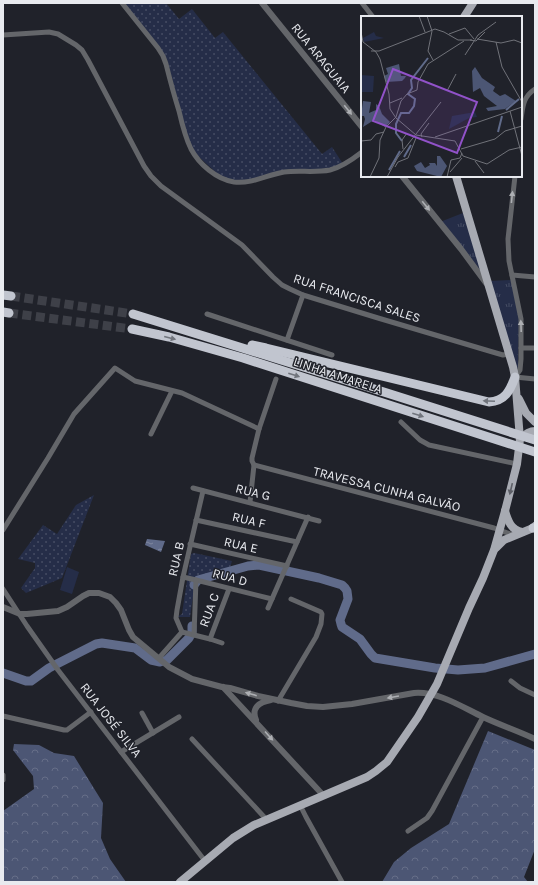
<svg xmlns="http://www.w3.org/2000/svg" width="538" height="885" font-family="Karla,sans-serif">
<style>
.grass{fill:url(#grass-dots)}
.forest{fill:url(#forest-crowns)}
.park{fill:url(#park-tufts)}
.garden{fill:#252d48}
.water{fill:url(#water-ripples)}
.lines{fill:none;stroke-linecap:round;stroke-linejoin:round}
.river{stroke:#606b8a;stroke-width:9}
.motorway-tunnel{stroke:#3e4048;stroke-width:9;stroke-dasharray:9 4.5;stroke-linecap:butt}
.minor{stroke:#64666a;stroke-width:5}
.tertiary{stroke:#64666a;stroke-width:6}
.primary{stroke:#a7aab2;stroke-width:8}
.motorway{stroke:#c1c5cf;stroke-width:9}
.oneway{fill:#adafb3}
.oneway2{fill:#70747c}
.oneway3{fill:#5d5f67}
.labels{text-anchor:middle;dominant-baseline:central;stroke-width:3;stroke-linejoin:round;paint-order:stroke}
.street-label{font-size:13px;fill:#e8eaef;stroke:#20222a}
.inset-river{fill:none;stroke:#606b8a;stroke-width:2}
.inset-road{fill:none;stroke:#707279;stroke-width:1}
.view{fill:#9152c9;fill-opacity:0.15;stroke:#9152c9;stroke-width:2}
.inset-edge{fill:none;stroke:#e8eaef;stroke-width:2}
</style>
<defs>
<pattern id="grass-dots" width="8" height="8" patternUnits="userSpaceOnUse"><rect width="8" height="8" fill="#252d48"/><path d="M2 2h.1M6 6h.1" fill="none" stroke="#454c63" stroke-width="1.8" stroke-linecap="round"/></pattern>
<pattern id="forest-crowns" width="20" height="18" patternUnits="userSpaceOnUse"><rect width="20" height="18" fill="#4c5674"/><path d="M2 6a3 3 0 1 1 6 0M12 15a3 3 0 1 1 6 0" fill="none" stroke="#666e88"/></pattern>
<pattern id="park-tufts" width="24" height="20" patternUnits="userSpaceOnUse"><rect width="24" height="20" fill="#252d48"/><path d="M3 7l-1-3M5 7V3M7 7l1-3M15 17l-1-3M17 17v-4M19 17l1-3" fill="none" stroke="#454c63"/></pattern>
<pattern id="water-ripples" width="26" height="14" patternUnits="userSpaceOnUse"><rect width="26" height="14" fill="#606b8a"/><path d="M2 4q2-2 4 0t4 0M15 11q2-2 4 0t4 0" fill="none" stroke="#7e87a0"/></pattern>
</defs>
<rect width="100%" height="100%" fill="#20222a"/>
<g class="grass">
<polygon points="123,3 166,3 179,19 192,9 215,38 223,32 322,154 332,147 343,164 327,170 286,171 238,182 220,176 210,167 198,156 192,147 185,128 167,60"/>
<polygon points="94,495 62,578 26,593 21,588 35,568 35,563 18,559 43,525 57,534 76,505"/>
<polygon points="194,553 232,561 228,574 225,578 212,577 195,582 190,617 177,617 182,614 191,554"/>
</g>
<g class="forest">
<polygon points="488,731 535,750 535,849 524,877 528,882 382,882 394,862 411,848 449,824"/>
<polygon points="14,744 39,745 54,753 74,756 103,803 101,838 110,859 126,882 3,882 3,811 34,789 33,776 13,750"/>
</g>
<g class="park">
<polygon points="463,213 482,274 440,222"/>
<polygon points="511,280 519,319 518,367 516,373 489,281"/>
</g>
<polygon class="garden" points="67,567 79,572 72,594 60,590"/>
<polygon class="water" points="147,539 165,541 161,552 145,545"/>
<g class="lines">
<g class="river">
<polyline points="194,585 198,580 248,566 259,565 319,578 342,585 345,588 347,591 348,599 340,620 341,624 342,627 360,639 371,654 375,658 435,668 458,670 485,668 535,654"/>
<polyline points="3,673 26,681 31,681 49,668 96,644 102,643 135,648 151,660 160,662 167,660 189,638 192,632 192,626"/>
</g>
<g class="motorway-tunnel">
<polyline points="11,296 133,314"/>
<polyline points="9,313 132,329"/>
</g>
<g class="minor">
<path d="M122 3 158 48 163 56 166 64C170 80 174 95 179 111 182 124 185 137 191 149 199 164 216 179 234 182 252 184 267 175 284 172 299 170 315 173 330 170 342 167 353 159 362 152"/>
<polyline points="362,3 373,17"/>
<polyline points="3,35 49,32 58,34 76,45 82,50 88,60 144,166 151,176 161,186 242,245 273,277 282,285 290,289 303,295 378,318 496,353 503,355 509,354"/>
<path d="M521 119C523 106 523 97 535 89"/>
<polyline points="515,176 508,239 509,261 521,319 521,359 520,370 515,377 535,379"/>
<polyline points="512,275 535,277"/>
<polyline points="207,314 332,355"/>
<polyline points="287,340 303,295"/>
<polyline points="521,348 535,348"/>
<polyline points="401,422 420,440 429,445 517,464"/>
<polyline points="151,434 172,391"/>
<polyline points="254,465 494,528 513,535"/>
<polyline points="193,488 319,521"/>
<polyline points="250,502 254,465 252,461 252,458 259,429 276,379"/>
<polyline points="196,520 297,542"/>
<polyline points="3,530 48,458 74,414 115,368 135,381 182,393 259,429"/>
<polyline points="190,544 287,566"/>
<polyline points="183,577 196,580 272,599"/>
<polyline points="3,589 27,626 58,670 205,861"/>
<polyline points="268,608 308,517"/>
<polyline points="182,632 210,639 222,643"/>
<polyline points="194,635 196,580"/>
<polyline points="210,639 229,589"/>
<polyline points="159,658 182,632 176,618 177,610 183,577 203,491"/>
<polyline points="511,681 520,688 535,695"/>
<polyline points="278,701 316,637 321,624 322,614 321,612 291,599"/>
<polyline points="142,713 153,733"/>
<polyline points="3,716 64,730 67,730 91,712"/>
<polyline points="192,739 266,819"/>
<polyline points="121,752 179,717"/>
<polyline points="3,775 3,780"/>
<polyline points="300,805 306,817 342,882"/>
<polyline points="408,831 427,818 432,811 483,717"/>
</g>
<g class="tertiary">
<polyline points="262,3 362,127"/>
<polyline points="402,176 461,249 486,283"/>
<path d="M3 607 20 614H27L58 611 67 607 83 596 89 593H99L110 597 116 603 121 610 129 630 133 637 169 667 192 679 222 687 230 688 258 696 291 703 307 706 323 707 352 704 414 693C438 691 462 707 483 717 500 725 518 731 535 739"/>
<polyline points="223,687 323,795"/>
<path d="M256 720C251 708 259 702 271 700"/>
</g>
<g class="primary">
<polyline points="464,17 473,3"/>
<polyline points="519,399 526,413 535,422"/>
<path d="M520 439C524 435 529 431 535 431"/>
<path d="M505 511C508 521 511 530 522 532"/>
<polyline points="496,548 504,540 533,528 535,526"/>
<polyline points="180,882 233,838 254,825 367,777 376,771 387,762 418,717 437,684 469,608 483,578 494,550 505,511 517,464 520,439 515,377 513,367 456,176"/>
</g>
<g class="motorway">
<polyline points="3,295 11,296"/>
<polyline points="3,312 9,313"/>
<polyline points="133,314 368,387 535,440"/>
<polyline points="132,329 169,337 243,358 535,452"/>
<path d="M252 345 266 348 489 402C505 401 510 391 515 377"/>
<polyline points="533,528 535,528"/>
</g>
</g>
<defs><path id="oneway-solid" d="M-6-.8H1V-3.2L6.5 0L1 3.2V.8H-6Z"/></defs>
<g class="oneway">
<use href="#oneway-solid" transform="translate(348 110) rotate(51)"/>
<use href="#oneway-solid" transform="translate(512 197) rotate(-84)"/>
<use href="#oneway-solid" transform="translate(426 206) rotate(51)"/>
<use href="#oneway-solid" transform="translate(521 326) rotate(-92)"/>
<use href="#oneway-solid" transform="translate(251 694) rotate(-164)"/>
<use href="#oneway-solid" transform="translate(393 697) rotate(170)"/>
<use href="#oneway-solid" transform="translate(269 736) rotate(48)"/>
</g>
<g class="oneway2">
<use href="#oneway-solid" transform="translate(170 338) rotate(14)"/>
<use href="#oneway-solid" transform="translate(294 375) rotate(18)"/>
<use href="#oneway-solid" transform="translate(489 401) rotate(-177)"/>
<use href="#oneway-solid" transform="translate(418 415) rotate(18)"/>
</g>
<use class="oneway3" href="#oneway-solid" transform="translate(511 489) rotate(103)"/>
<g class="labels">
<g class="street-label">
<text transform="translate(321 58) rotate(51)">RUA ARAGUAIA</text>
<text transform="translate(357 298) rotate(18)">RUA FRANCISCA SALES</text>
<text transform="translate(338 375) rotate(18)">LINHA AMARELA</text>
<text transform="translate(387 489) rotate(14)">TRAVESSA CUNHA GALVÃO</text>
<text transform="translate(253 492) rotate(14)">RUA G</text>
<text transform="translate(249 520) rotate(13)">RUA F</text>
<text transform="translate(241 545) rotate(13)">RUA E</text>
<text transform="translate(176 559) rotate(-77)">RUA B</text>
<text transform="translate(230 577) rotate(15)">RUA D</text>
<text transform="translate(209 610) rotate(-70)">RUA C</text>
<text transform="translate(111 720) rotate(52)">RUA JOSÉ SILVA</text>
</g>
</g>
<g transform="translate(361 16)">
<rect width="161" height="161" fill="#20222a"/>
<path d="M13 16 15 20 23 22 3 26 2 22ZM114 96 116 101 108 102 88 113 91 100Z" fill="#252d48"/>
<path d="M38 48 40 60H45L44 62 41 65 25 66 23 60 27 58 25 52ZM114 51 121 62 134 71 132 75 139 80 144 78 155 85 144 93 127 95 125 92 136 90 123 80 119 72 112 76 111 55ZM2 85 10 86 8 97 15 94V88L18 90 21 98 29 106 24 111 13 104 2 111 4 103 3 100H0ZM76 140H79L86 150 80 161 56 155 53 150 60 146 64 152 69 149 68 147H74L76 150Z" fill="#4c5674"/>
<path d="M0 59 13 60 12 76H1Z" fill="#252d48"/>
<path class="inset-river" d="M145 94 158 83M137 116 141 100M41 125 35 117V108L40 97H48L53 90 54 83 47 78 51 72 50 64 67 42M43 141 50 129M28 154 39 135"/>
<path class="inset-road" d="M58 0 64 16M66 0 71 15 67 35 72 44M0 16 2 26 15 36 19 43 28 78 29 93 35 102 55 119 94 125 102 140M88 18 104 12 113 23M116 23 140 27 153 24 161 27M109 24 115 25 124 16M135 26 141 51 161 86M10 35H18L74 13 83 16 97 24H111M104 39 117 19 135 6M86 75 95 58M29 87 41 82M149 95 161 140M61 121 60 118 68 107M74 121 161 91M0 125 10 124 15 118 23 116M42 133 41 124 46 117M100 133 134 123 144 115 161 110M102 140 126 148 148 134 161 131M114 145 123 157M34 151 37 146 47 142 55 122M89 156 101 142M9 161 18 142 19 124 25 111 35 101 40 85 46 78 56 74 57 66 67 48 103 25M26 161 37 141 80 86M86 161 90 144 99 142 101 137"/>
<path class="view" d="M32 53 116 86 96 137 12 105Z"/>
<rect width="161" height="161" class="inset-edge"/>
</g>
<rect width="538" height="885" fill="none" stroke="#e8eaef" stroke-width="8"/>
</svg>
